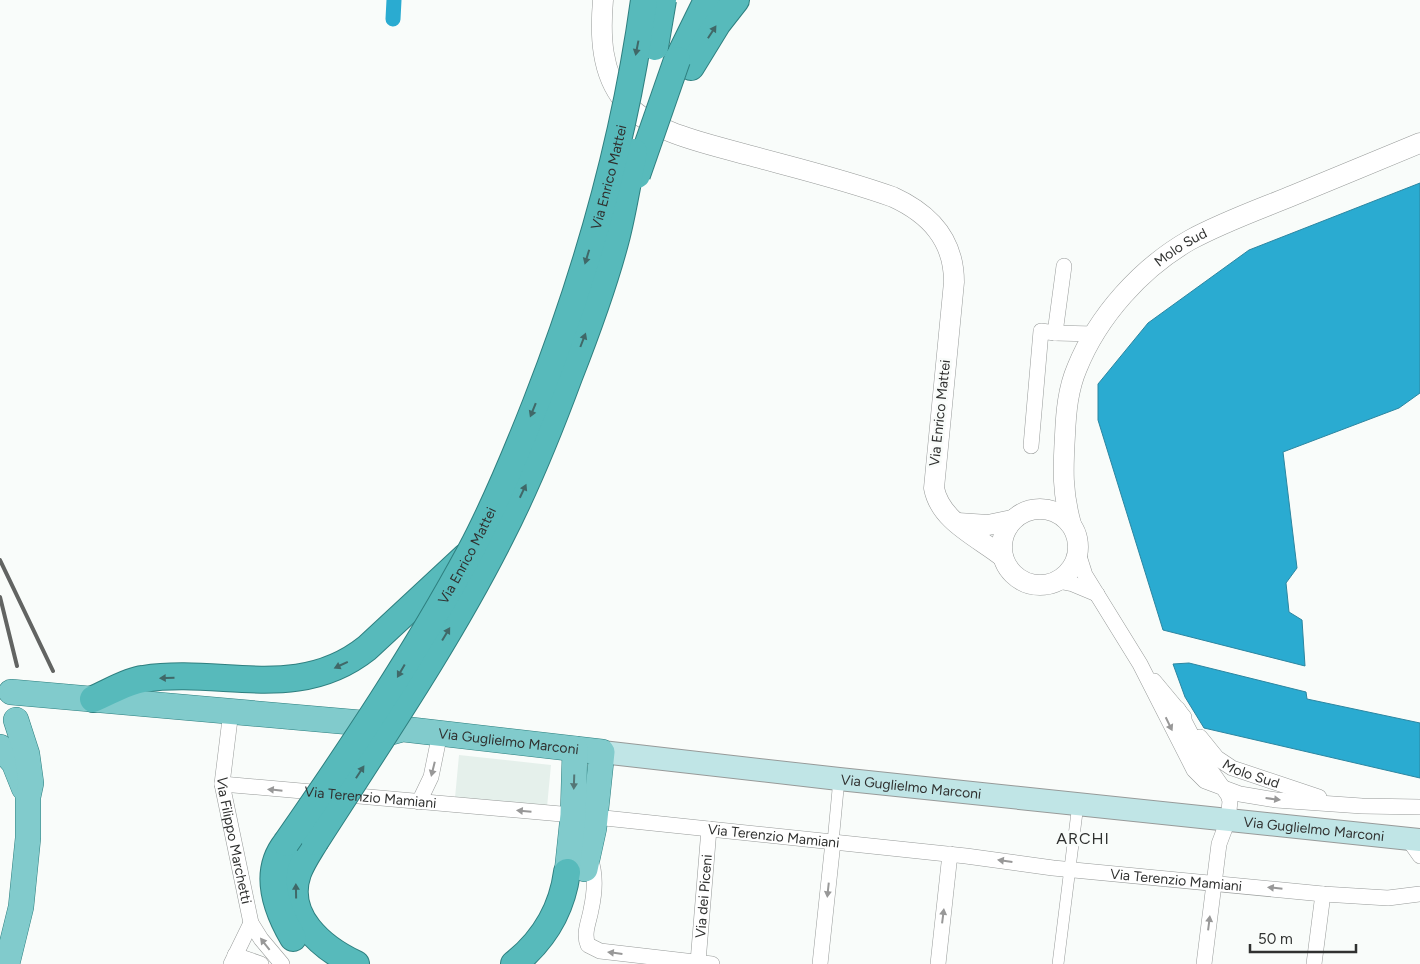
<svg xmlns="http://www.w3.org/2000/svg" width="1420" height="964" font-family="Figtree,sans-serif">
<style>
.built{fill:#e5f0eb}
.water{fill:#2aabd1;stroke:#2c86a1}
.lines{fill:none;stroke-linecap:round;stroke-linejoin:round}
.canal{stroke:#2aabd1;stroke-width:15}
.pedestrian-casing{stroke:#979a99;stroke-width:12}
.minor-casing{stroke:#979a99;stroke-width:16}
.tertiary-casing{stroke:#979a99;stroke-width:21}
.secondary-casing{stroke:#979a99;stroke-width:24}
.primary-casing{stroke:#2e7f7f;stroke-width:26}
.trunk-casing{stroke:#2e7f7f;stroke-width:28}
.pedestrian{stroke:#fff;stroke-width:11}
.minor{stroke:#fff;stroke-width:15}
.tertiary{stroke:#fff;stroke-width:20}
.secondary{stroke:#c0e5e6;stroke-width:22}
.primary{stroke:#81cbcc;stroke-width:25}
.trunk{stroke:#57babb;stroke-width:26}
.rail{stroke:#626462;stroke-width:4}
.trunk-bridge-casing{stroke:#2e7f7f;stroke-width:28;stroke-linecap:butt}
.trunk-bridge{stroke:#57babb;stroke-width:26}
.oneway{fill:#406868}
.oneway2{fill:#989898}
.oneway3{fill:#547676}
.labels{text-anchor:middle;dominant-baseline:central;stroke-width:5;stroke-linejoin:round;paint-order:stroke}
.street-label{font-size:14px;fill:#303130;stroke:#f9fcfa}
.quarter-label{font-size:16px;letter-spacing:1px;fill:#303130;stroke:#f9fcfa}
</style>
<rect width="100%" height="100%" fill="#f9fcfa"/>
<polygon class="built" points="459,755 551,765 547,807 455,798"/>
<g class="water">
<polygon points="1420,183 1420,393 1399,408 1283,452 1297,568 1286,583 1289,612 1302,620 1305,666 1163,630 1098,420 1098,384 1148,323 1249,250"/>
<polygon points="1189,663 1306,692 1307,699 1420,723 1420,778 1204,728 1185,697 1173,664"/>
</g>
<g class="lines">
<polyline class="canal" points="393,19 394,0"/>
<defs>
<g id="pedestrian">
<polyline points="833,842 839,779"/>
<polyline points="1058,964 1078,804"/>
</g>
<g id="minor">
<polyline points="1064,266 1055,333 1094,334"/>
<polyline points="1031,446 1041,331 1055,333"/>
<polyline points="1078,553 1085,575 1140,664 1194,770 1205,781 1240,794 1276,800 1362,806 1420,807"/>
<polyline points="1058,581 1073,584 1097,594"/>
<polyline points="1154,681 1184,717"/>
<polyline points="1178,709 1207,765 1228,795 1230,801 1228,820 1219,844 1204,964"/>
<path id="s1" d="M231 711 222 784 251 923 261 939 282 964"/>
<path id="s2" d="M1200 737 1217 758 1232 768 1319 797"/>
<path id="s3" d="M222 784 595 817 966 856 1053 868 1323 894 1388 898 1420 894"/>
<polyline points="419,802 431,777 440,733"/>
<polyline points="1408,839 1420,856"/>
<path d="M590 857C596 875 595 891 591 910 589 922 583 933 588 945L600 951 712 964"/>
<polyline points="235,955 261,964"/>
<path id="s4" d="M698 962 709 829"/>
<polyline points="231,964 251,923"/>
<polyline points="820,964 833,842"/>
<polyline points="938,964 950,854"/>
<polyline points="1314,964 1323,894"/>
</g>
<g id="tertiary">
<path d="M603 0C600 35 601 73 624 101 650 133 710 144 748 155 796 168 846 180 893 197 930 214 954 240 954 282L934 488C940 521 978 537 1003 557"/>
<circle cx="1040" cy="547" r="38"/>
<polyline points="958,523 988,525 1012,520"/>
<path id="s5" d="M1071 524C1062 491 1063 469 1065 435 1066 412 1068 389 1077 368 1098 316 1141 268 1190 240 1223 222 1260 209 1294 195 1336 178 1378 160 1420 143"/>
</g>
<g id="secondary">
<path id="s6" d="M602 752 839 779 1420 840"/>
</g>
<g id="primary">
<polyline points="11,692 362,723 375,718 384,719"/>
<path id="s7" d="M370 728 392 732 403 729 602 752 594 828 585 869"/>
<polyline points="0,747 14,763 24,788"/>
<polyline points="567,872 573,815 575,749"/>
<polyline points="7,964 21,907 28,838 28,797 31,783 27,754 16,720"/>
</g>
<g id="trunk">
<polyline points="678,59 707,0"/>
<polyline points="691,67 718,23 736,0"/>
<path d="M93 699C108 693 127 681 143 679 222 667 298 703 367 648L465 557"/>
<path d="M315 842C309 852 302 862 298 873 283 916 322 948 356 964"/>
<path d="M286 843C263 872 276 909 293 938"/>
<path d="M514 964C544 940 562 910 567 872"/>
</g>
</defs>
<use href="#pedestrian" class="pedestrian-casing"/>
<use href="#minor" class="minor-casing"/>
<use href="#tertiary" class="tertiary-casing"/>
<use href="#secondary" class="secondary-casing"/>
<use href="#primary" class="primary-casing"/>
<use href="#trunk" class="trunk-casing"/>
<use href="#pedestrian" class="pedestrian"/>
<use href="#minor" class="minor"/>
<use href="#tertiary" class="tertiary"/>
<use href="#secondary" class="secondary"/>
<use href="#primary" class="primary"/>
<use href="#trunk" class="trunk"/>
<g class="rail">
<polyline points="0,560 53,671"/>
<polyline points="0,597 17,666"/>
</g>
<defs>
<g id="trunk-bridge">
<polyline points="655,47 663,0"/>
<polyline points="637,175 677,60"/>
<path d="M315 842C379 742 447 643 501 536 527 485 549 431 569 377 587 331 605 283 617 235 624 207 628 179 634 152"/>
<path id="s8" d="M286 843C352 748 415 654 470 552 495 505 516 454 536 403 587 273 625 139 644 0"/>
</g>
</defs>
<use href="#trunk-bridge" class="trunk-bridge-casing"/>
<use href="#trunk-bridge" class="trunk-bridge"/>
</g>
<defs><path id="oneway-solid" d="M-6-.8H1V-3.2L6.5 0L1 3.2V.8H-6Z" transform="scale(1.25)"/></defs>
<g class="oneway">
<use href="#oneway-solid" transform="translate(712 32) rotate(-57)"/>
<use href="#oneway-solid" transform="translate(637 48) rotate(101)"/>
<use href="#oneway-solid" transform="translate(587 257) rotate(107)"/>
<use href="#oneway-solid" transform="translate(583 340) rotate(-69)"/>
<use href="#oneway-solid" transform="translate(533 410) rotate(112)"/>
<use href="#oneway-solid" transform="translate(523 491) rotate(-65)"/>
<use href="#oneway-solid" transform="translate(446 634) rotate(-59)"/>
<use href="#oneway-solid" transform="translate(341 665) rotate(155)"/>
<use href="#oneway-solid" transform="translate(401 671) rotate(120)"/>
<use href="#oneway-solid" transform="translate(167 678) rotate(178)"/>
<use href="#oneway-solid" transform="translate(360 772) rotate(-57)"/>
<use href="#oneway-solid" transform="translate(296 891) rotate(-91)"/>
</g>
<g class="oneway2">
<use href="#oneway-solid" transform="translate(1169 724) rotate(64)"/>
<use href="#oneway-solid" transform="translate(433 769) rotate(104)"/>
<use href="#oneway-solid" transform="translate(275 790) rotate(-174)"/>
<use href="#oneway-solid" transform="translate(1273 799) rotate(7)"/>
<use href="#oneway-solid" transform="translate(524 811) rotate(-175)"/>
<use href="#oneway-solid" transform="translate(1005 861) rotate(-172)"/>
<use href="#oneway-solid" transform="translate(1275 888) rotate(-174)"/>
<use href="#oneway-solid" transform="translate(828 890) rotate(96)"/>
<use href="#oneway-solid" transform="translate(943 916) rotate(-83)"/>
<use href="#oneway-solid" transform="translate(1209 923) rotate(-83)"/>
<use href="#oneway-solid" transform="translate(265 944) rotate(-128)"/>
<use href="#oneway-solid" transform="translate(615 953) rotate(-173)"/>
</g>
<use class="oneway3" href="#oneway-solid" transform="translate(574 782) rotate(92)"/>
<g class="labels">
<g class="street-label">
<text stroke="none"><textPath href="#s8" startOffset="745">Via Enrico Mattei</textPath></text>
<text stroke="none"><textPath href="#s5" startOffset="320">Molo Sud</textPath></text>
<text transform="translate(940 413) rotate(-84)">Via Enrico Mattei</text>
<text stroke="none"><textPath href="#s8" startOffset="340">Via Enrico Mattei</textPath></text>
<text stroke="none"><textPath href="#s7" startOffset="140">Via Guglielmo Marconi</textPath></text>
<text stroke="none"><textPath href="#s2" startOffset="65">Molo Sud</textPath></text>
<text stroke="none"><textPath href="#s6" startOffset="311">Via Guglielmo Marconi</textPath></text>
<text stroke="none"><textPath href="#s3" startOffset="149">Via Terenzio Mamiani</textPath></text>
<text stroke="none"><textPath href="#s6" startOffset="716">Via Guglielmo Marconi</textPath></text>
<text stroke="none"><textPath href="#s3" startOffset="554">Via Terenzio Mamiani</textPath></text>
<text stroke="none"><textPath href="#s1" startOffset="131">Via Filippo Marchetti</textPath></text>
<text stroke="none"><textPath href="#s3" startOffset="959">Via Terenzio Mamiani</textPath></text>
<text stroke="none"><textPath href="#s4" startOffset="66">Via dei Piceni</textPath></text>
</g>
<g class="quarter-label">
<text x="1083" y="838">ARCHI</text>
</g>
</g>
<path d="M1250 944v8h106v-8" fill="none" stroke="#303130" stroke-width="2.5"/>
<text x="1258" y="944" font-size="15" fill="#303130" stroke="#f9fcfa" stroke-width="4" paint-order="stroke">50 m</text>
</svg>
